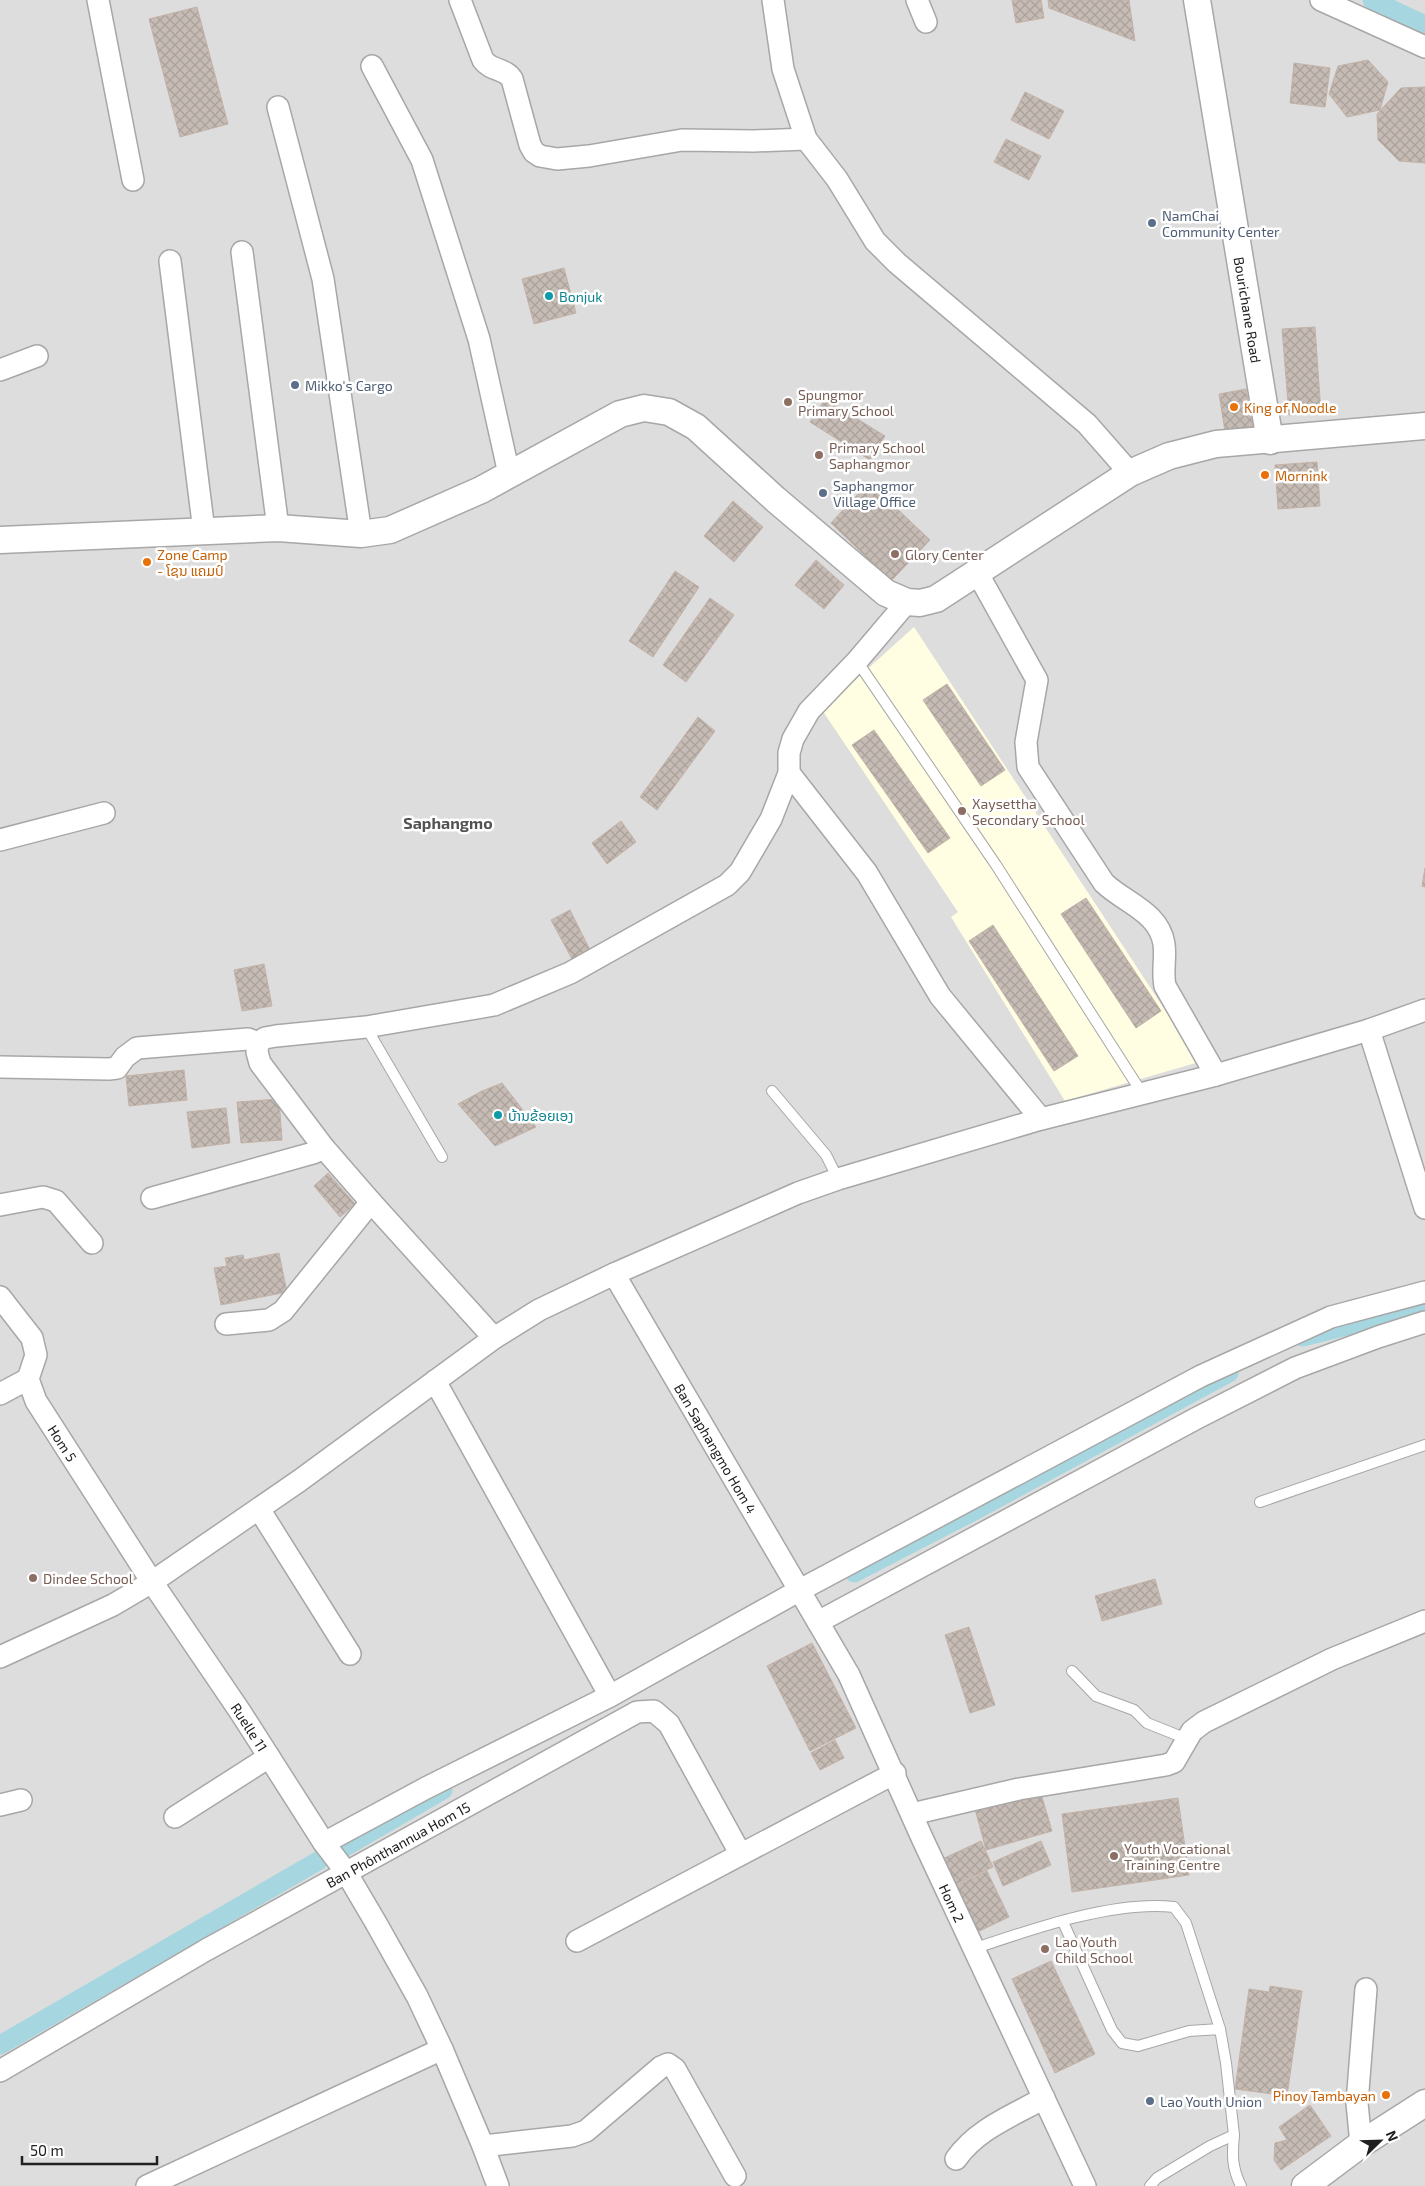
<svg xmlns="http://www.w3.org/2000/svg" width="1425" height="2186" font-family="'Exo 2','Noto Sans Lao',sans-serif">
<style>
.residential{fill:#dedddd}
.education{fill:#fffde2}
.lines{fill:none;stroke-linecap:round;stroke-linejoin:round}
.canal{stroke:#a6d7e0;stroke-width:19}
.building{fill:url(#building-cross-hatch);stroke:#c3b2a8}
.service-casing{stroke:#a7a7a7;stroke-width:12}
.minor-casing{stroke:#a7a7a7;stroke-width:24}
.tertiary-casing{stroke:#a7a7a7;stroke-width:29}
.service{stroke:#fff;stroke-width:10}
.minor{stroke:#fff;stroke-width:21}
.tertiary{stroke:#fff;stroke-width:26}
.service-dot{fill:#5c6f8a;stroke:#fff;stroke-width:2}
.culture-dot{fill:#0f9aa8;stroke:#fff;stroke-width:2}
.education-dot{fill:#8d6e63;stroke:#fff;stroke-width:2}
.food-dot{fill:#e8710a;stroke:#fff;stroke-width:2}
.labels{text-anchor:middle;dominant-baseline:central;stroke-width:5;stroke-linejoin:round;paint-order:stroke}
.service-label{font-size:14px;fill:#4e5e75;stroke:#fff;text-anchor:start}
.culture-label{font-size:14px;fill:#0d838f;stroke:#fff;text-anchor:start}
.street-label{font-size:14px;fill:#202020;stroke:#fff}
.education-label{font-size:14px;fill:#785e54;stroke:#fff;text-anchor:start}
.food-label{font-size:14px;fill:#c56008;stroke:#fff;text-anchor:start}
.quarter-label{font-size:16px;font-weight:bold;fill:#535353;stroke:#fff}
</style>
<defs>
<pattern id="building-cross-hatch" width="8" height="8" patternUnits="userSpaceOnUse" patternTransform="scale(1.25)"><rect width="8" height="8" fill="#c6bcb5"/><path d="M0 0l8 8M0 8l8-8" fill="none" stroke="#aaa19b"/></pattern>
</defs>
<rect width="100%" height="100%" fill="#f1ede7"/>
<rect class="residential" x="0" y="0" width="1425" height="2186"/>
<polygon class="education" points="914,627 1199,1062 1065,1101 951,917 958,912 822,710"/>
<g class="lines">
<g class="canal">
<polyline points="1372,0 1425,25"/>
<polyline points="1303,1337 1425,1306"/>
<polyline points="854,1573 974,1511 1229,1373"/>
<polyline points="345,1847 443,1790"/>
<polyline points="0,2045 318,1861"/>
</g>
</g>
<g class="building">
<polygon points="1012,0 1041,0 1044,18 1016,23"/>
<polygon points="1048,0 1129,0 1135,41 1049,8"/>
<polygon points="197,7 228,124 180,137 149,19"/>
<polygon points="1368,60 1388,82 1380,110 1347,117 1329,94 1338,66"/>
<polygon points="1294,63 1330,68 1325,107 1290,103"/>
<polygon points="1425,87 1425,163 1399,161 1378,140 1377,114 1401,88"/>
<polygon points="1025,92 1064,111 1049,139 1011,120"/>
<polygon points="1006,139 1041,156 1029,180 994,162"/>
<polygon points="564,268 576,313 534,324 522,279"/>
<polygon points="1315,327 1321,413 1289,415 1282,329"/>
<polygon points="1246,389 1253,427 1225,431 1219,394"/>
<polygon points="825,399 885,436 870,460 810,422"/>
<polygon points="1317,462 1320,506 1278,509 1275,465"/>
<polygon points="869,482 930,540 891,581 831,523"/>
<polygon points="733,501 763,527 734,562 704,536"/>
<polygon points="816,560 844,585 824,609 795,585"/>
<polygon points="675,571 699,587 653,657 629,641"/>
<polygon points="710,598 734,615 686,682 663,665"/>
<polygon points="947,684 1005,770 981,786 923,700"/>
<polygon points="698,717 715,731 657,810 640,797"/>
<polygon points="874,730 950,838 928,853 852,745"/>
<polygon points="621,821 636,842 607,864 592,843"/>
<polygon points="1425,868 1425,887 1422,886"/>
<polygon points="1086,898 1161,1011 1136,1028 1061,914"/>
<polygon points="570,910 590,950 572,959 551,920"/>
<polygon points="993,925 1078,1056 1054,1071 969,941"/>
<polygon points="264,964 272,1006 242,1011 234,970"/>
<polygon points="184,1070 187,1100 129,1106 126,1076"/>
<polygon points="502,1083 536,1127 495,1146 458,1104 482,1091"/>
<polygon points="279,1099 282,1140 241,1143 237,1102"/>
<polygon points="226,1108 230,1143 192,1148 187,1112"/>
<polygon points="328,1173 355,1204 340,1217 314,1186"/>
<polygon points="279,1253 287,1292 221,1305 214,1268 227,1266 225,1258 243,1255 244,1260"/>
<polygon points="1155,1579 1162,1604 1102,1621 1095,1596"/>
<polygon points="969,1627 995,1705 970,1713 945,1635"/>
<polygon points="812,1643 856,1728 810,1751 767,1666"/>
<polygon points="835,1740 844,1758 820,1770 811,1753"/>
<polygon points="1040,1790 1052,1831 986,1850 975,1809"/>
<polygon points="1178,1798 1189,1875 1072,1892 1062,1814"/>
<polygon points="981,1841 993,1867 950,1887 938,1861"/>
<polygon points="1041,1841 1051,1865 1003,1886 993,1862"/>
<polygon points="987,1871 1009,1917 973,1934 951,1888"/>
<polygon points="1051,1961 1095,2054 1055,2073 1012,1979"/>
<polygon points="1270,1986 1302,1991 1287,2096 1235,2089 1249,1989 1269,1992"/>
<polygon points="1310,2105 1331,2136 1281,2170 1274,2160 1275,2143 1287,2140 1279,2127"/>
</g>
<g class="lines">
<defs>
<g id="service">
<polyline points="857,661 996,865 1142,1093"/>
<polyline points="366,1027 442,1157"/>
<polyline points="772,1091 826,1155 838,1179"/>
<polyline points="1260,1502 1425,1445"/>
<polyline points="1072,1671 1096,1696 1134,1710 1147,1723 1187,1739"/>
<polyline points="1063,1922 1112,2030 1122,2043 1138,2046 1189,2031 1220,2029 1226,2063 1234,2135 1210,2146 1157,2178 1150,2186"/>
<path d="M976 1948C1032 1929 1115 1900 1174 1907L1186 1923 1220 2029"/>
<path d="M1234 2135C1232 2155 1232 2168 1241 2186"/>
</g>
<g id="minor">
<polyline points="98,0 133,180"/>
<path d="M460 0 483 60C491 71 505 68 512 79L530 145 534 152 540 156 557 159 589 156 682 140 754 141 806 139"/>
<polyline points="773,0 783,69 806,139 837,179 875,241 897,263 1087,424 1130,473"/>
<polyline points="917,0 926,22"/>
<polyline points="1321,0 1425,47"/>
<polyline points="372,66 422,160 479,339 509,474"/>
<polyline points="278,107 323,279 361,534"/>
<polyline points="242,252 278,528"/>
<polyline points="170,261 204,531"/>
<polyline points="0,370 37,356"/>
<path d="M978 574 1037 680 1026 742 1028 767 1104 883C1125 903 1159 912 1164 944 1166 958 1162 972 1165 986L1216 1075"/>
<polyline points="789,773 867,873 940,996 1041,1119"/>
<polyline points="0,840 104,813"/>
<polyline points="1369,1030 1425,1208"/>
<polyline points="0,1067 109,1069 117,1068 125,1057 137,1048 248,1039 258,1043"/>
<polyline points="152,1198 313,1153 324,1148"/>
<polyline points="0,1205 43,1197 56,1201 92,1243"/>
<path id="s1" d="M614 1274 849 1675 923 1840 1085 2186"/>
<path id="s2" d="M0 1297 32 1338 36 1355 28 1379 36 1401 152 1582 241 1713 324 1843 346 1872 376 1923 417 1996 442 2049 483 2146 498 2186"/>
<polyline points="226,1324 269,1320 283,1311 371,1202"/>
<polyline points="494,1338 371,1202 324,1148 260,1063 257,1052 258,1043 265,1038 276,1036 366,1027 494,1005 570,973 727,885 740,872 771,819 789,773 789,753 793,739 809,711 857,661 907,602"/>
<polyline points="435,1381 610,1696"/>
<polyline points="0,1394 28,1379"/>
<polyline points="259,1509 350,1654"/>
<polyline points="818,1622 1197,1418 1295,1368 1378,1337 1425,1322"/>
<polyline points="0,1657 113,1605 152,1582 299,1481 494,1338 539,1310 614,1274 798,1193 838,1179 1041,1119 1216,1075 1369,1030 1425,1010"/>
<polyline points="0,1805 21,1800"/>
<polyline points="912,1814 1019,1789 1166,1765 1174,1762 1192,1731 1204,1722 1332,1659 1425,1621"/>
<polyline points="175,1817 269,1757"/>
<polyline points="324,1843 426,1788 610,1696 800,1590 1201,1376 1331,1317 1425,1292"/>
<polyline points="577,1941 895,1773"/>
<path id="s3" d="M0 2071 206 1950 637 1712 654 1711 669 1724 740 1853"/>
<polyline points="1361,2144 1357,2103 1366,1989"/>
<polyline points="483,2146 572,2136 586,2131 661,2067 668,2064 675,2069 735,2176"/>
<path d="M956 2159C977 2129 1012 2116 1044 2098"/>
<polyline points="147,2186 442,2049"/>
</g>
<g id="tertiary">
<path id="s4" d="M1197 0 1270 441"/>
<polyline points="0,540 278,528 361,534 390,530 481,490 620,414 644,408 669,412 696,427 775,499 886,593 907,602 920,603 936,599 1130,473 1169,456 1216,444 1425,426"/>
<polyline points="1305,2186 1361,2144 1425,2103"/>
</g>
</defs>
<use href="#service" class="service-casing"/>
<use href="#minor" class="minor-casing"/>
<use href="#tertiary" class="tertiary-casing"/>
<use href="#service" class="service"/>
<use href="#minor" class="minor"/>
<use href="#tertiary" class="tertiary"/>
</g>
<g class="service-dot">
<circle cx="1152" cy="223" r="5"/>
<circle cx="295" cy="385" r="5"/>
<circle cx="823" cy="493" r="5"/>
<circle cx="1150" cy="2101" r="5"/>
</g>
<g class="culture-dot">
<circle cx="549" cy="296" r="5"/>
<circle cx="498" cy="1115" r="5"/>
</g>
<g class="education-dot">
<circle cx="788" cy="402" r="5"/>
<circle cx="819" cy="455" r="5"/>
<circle cx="895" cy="554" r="5"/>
<circle cx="962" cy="811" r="5"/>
<circle cx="33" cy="1578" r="5"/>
<circle cx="1114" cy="1856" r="5"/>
<circle cx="1045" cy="1949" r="5"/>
</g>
<g class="food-dot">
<circle cx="1234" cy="407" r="5"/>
<circle cx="1265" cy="475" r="5"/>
<circle cx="147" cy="562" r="5"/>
<circle cx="1386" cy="2095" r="5"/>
</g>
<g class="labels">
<g class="service-label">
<text x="1162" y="215">NamChai<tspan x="1162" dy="16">Community Center</tspan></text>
<text x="305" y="385">Mikko's Cargo</text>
<text x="833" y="485">Saphangmor<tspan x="833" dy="16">Village Office</tspan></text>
<text x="1160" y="2101">Lao Youth Union</text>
</g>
<g class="culture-label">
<text x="559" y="296">Bonjuk</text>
<text x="508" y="1115">ບ້ານຂ້ອຍເອງ</text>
</g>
<g class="street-label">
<text stroke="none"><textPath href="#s4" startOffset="314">Bourichane Road</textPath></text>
<text stroke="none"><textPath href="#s2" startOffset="168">Hom 5</textPath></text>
<text stroke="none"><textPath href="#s1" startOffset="202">Ban Saphangmo Hom 4</textPath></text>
<text stroke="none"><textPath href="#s2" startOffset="508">Ruelle 11</textPath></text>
<text stroke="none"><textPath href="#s3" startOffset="458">Ban Phônthannua Hom 15</textPath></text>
<text stroke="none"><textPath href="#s1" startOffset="715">Hom 2</textPath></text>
</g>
<g class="education-label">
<text x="798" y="394">Spungmor<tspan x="798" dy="16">Primary School</tspan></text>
<text x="829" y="447">Primary School<tspan x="829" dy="16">Saphangmor</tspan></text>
<text x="905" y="554">Glory Center</text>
<text x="972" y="803">Xaysettha<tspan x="972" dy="16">Secondary School</tspan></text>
<text x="43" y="1578">Dindee School</text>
<text x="1124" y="1848">Youth Vocational<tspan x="1124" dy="16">Training Centre</tspan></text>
<text x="1055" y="1941">Lao Youth<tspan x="1055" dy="16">Child School</tspan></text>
</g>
<g class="food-label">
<text x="1244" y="407">King of Noodle</text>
<text x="1275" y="475">Mornink</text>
<text x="157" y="554">Zone Camp<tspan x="157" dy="16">- ໂຊນ ແຄມປ໌</tspan></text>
<text x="1376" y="2095" text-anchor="end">Pinoy Tambayan</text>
</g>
<g class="quarter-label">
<text x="448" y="822">Saphangmo</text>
</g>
</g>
<g transform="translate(1380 2141) rotate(67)" stroke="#ffffff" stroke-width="4" paint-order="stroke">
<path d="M0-4L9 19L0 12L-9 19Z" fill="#202020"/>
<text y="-8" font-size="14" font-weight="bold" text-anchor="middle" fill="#202020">N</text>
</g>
<path d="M22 2156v8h135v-8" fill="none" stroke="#202020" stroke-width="2.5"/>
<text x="30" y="2156" font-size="15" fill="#202020" stroke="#ffffff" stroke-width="4" paint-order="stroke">50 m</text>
</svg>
